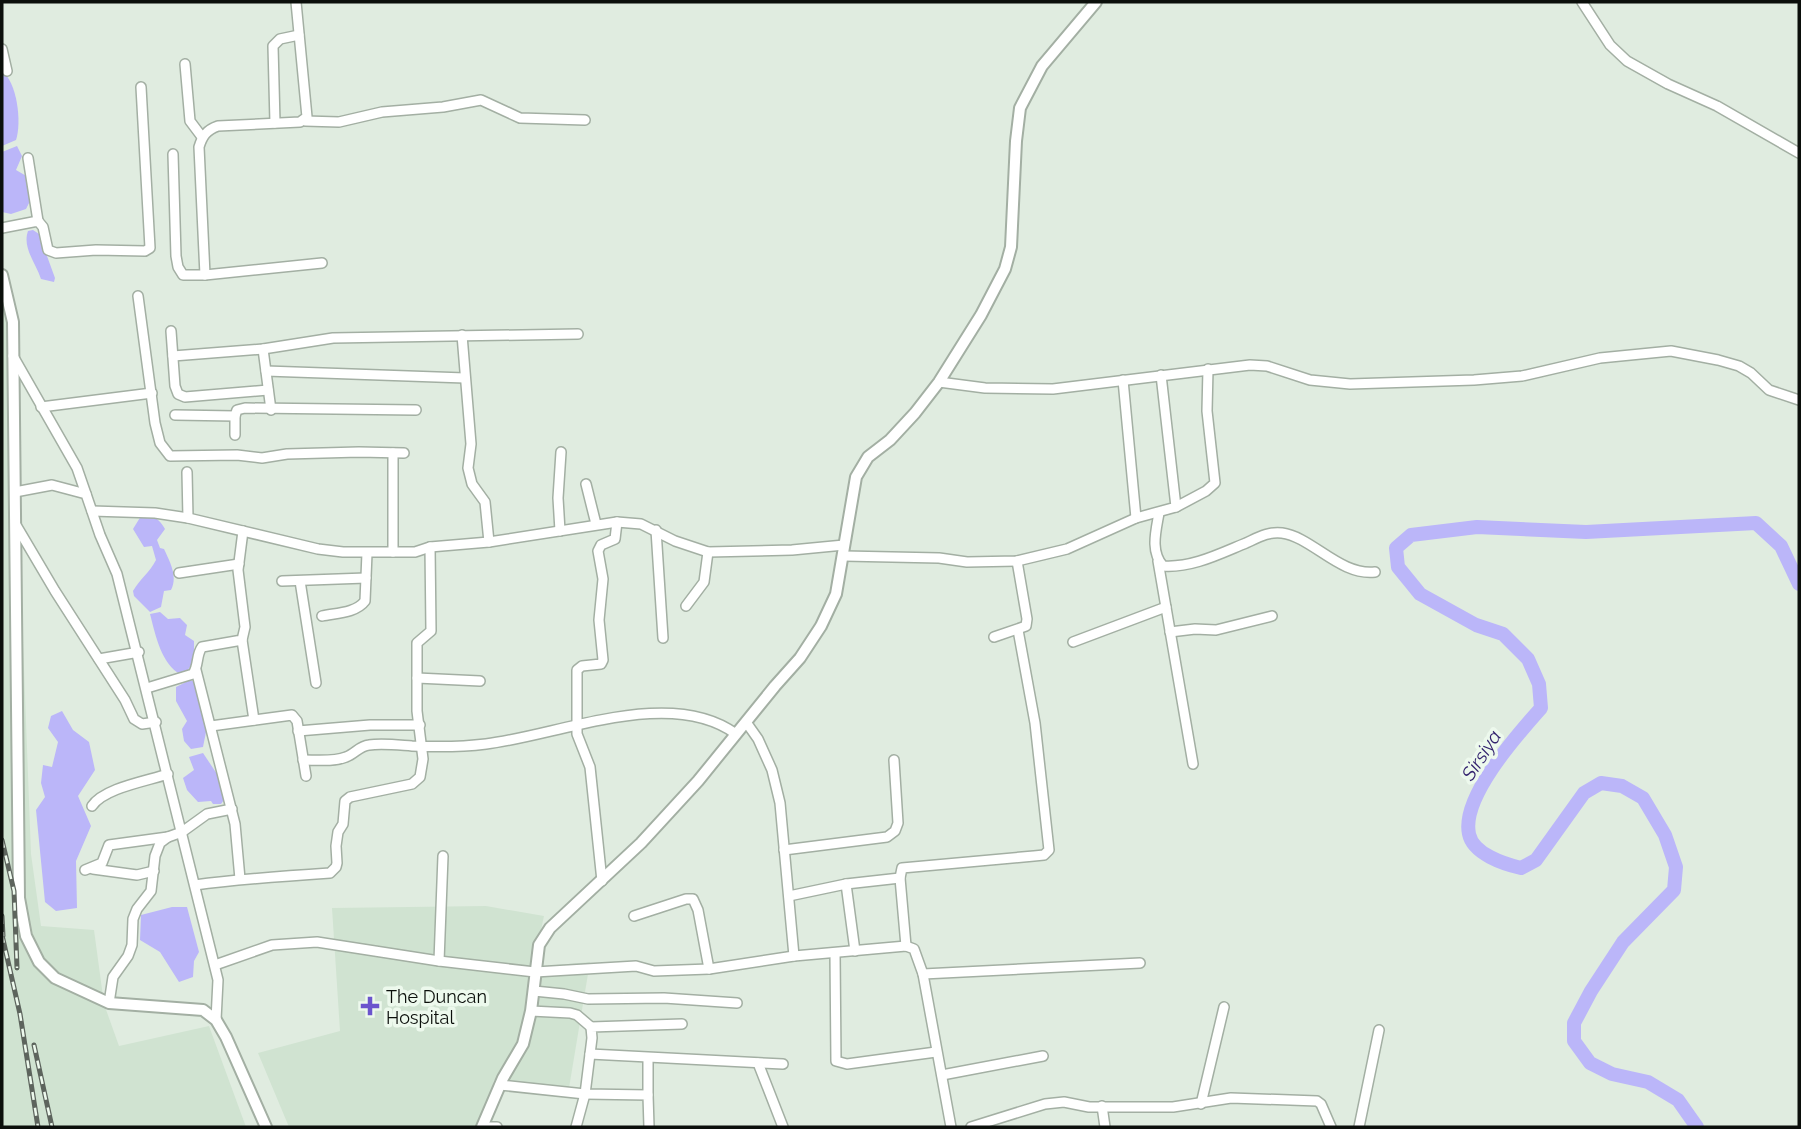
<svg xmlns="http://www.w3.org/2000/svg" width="1801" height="1129" font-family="Raleway,sans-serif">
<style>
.built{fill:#d0e3d1}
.water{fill:#bbb6f9}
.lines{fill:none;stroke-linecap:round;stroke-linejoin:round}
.river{stroke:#bbb6f9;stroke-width:14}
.minor-casing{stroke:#a3afa3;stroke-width:12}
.tertiary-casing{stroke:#a3afa3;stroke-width:14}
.minor{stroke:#fff;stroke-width:9}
.tertiary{stroke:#fff;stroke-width:10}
.rail-casing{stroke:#5d645d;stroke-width:5}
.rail{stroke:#edf9ed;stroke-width:2.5;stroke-dasharray:8;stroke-linecap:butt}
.poi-dot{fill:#6b54cd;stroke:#edf9ed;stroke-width:2.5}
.labels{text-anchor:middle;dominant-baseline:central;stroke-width:7;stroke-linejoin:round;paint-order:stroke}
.poi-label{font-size:18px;fill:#0b0f0b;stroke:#edf9ed;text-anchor:start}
.water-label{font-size:19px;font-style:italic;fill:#33236e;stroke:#edf9ed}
</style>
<rect width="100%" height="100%" fill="#e0ece0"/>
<g class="built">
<polygon points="2,282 11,324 31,854 41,926 94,930 104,1004 119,1046 209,1026 246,1127 2,1127"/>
<polygon points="486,906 544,916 533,967 590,962 569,1088 494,1080 482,1127 289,1127 258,1053 340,1031 332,908"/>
</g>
<g class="water">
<path d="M2 71C17 82 22 122 16 140L2 146Z"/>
<polygon points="17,146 22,156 16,170 28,177 32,197 26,209 11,214 2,212 2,152"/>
<path d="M33 230 39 234 55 278 54 282 41 279C36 263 22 248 28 231Z"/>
<path d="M145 507C151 516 160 519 165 529L157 540 160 548 164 549C170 562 178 576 171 590L164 591 161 607 150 612 134 596 133 591C140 579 150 572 156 560L152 546 144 547 133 529 141 516 140 508Z"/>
<path d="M160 612 168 619 180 618 187 625 185 635 194 641C194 656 195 667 181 675 161 663 156 637 150 614Z"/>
<polygon points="190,680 203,686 208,722 203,747 191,749 184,741 182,729 187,721 176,701 176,687"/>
<polygon points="62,711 73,730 89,742 95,770 78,796 91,826 76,861 77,908 56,911 45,902 36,810 45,797 41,783 43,765 52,767 58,742 48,728 51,716"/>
<polygon points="203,753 219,777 226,797 221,804 213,804 211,801 198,802 187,790 183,778 194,770 189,757"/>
<polygon points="172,907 187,907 199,952 194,961 193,977 179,982 160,952 140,940 141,915"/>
</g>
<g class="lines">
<path class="river" d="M1697 1127 1678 1100 1648 1082 1612 1074 1590 1063 1574 1041V1023L1591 991 1623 942 1674 890 1676 867 1665 835 1643 798 1622 786 1601 783 1584 793 1536 860 1521 868C1504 864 1473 854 1469 834 1461 797 1518 734 1541 708L1539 684 1528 659 1503 634 1476 625 1420 594 1398 567 1396 548 1411 535 1477 527 1586 532 1756 523 1781 546 1799 584"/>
<defs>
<g id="minor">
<polyline points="1582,2 1610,45 1627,61 1668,84 1717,106 1799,153"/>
<polyline points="2,49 7,71"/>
<polyline points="185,64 190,121 202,137"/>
<polyline points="305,121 339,122 382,112 443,107 481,100 520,118 585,120"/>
<polyline points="275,123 273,46 280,39 299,35"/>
<polyline points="173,154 176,256 178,267 183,275 205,275 322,263"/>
<polyline points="28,158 38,221"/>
<polyline points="2,228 38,221 43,227 48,250 56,253 96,250 145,251 150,248 141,87"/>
<path d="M205 275 199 147C202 137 206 130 218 126L300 122 307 117 296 2"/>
<polyline points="138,296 155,423 160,443 170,456 237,455 262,458 287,454 359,452 404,453"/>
<polyline points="171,331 175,386 178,394 185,397 268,390"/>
<polyline points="462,335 471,444 468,468 472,484 485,502 489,542"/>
<polyline points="263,349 271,410"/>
<polyline points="13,356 77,468 86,494"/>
<polyline points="173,356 263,349 333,338 578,334"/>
<polyline points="266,371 465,378"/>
<polyline points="1123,380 1136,518"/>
<polyline points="939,382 985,388 1053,389 1250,365 1267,366 1310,380 1350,384 1474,380 1522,376 1600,358 1671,351 1718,360 1739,366 1751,373 1769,390 1799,400"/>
<polyline points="41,407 152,393"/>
<polyline points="175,415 235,416"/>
<polyline points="235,435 235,416 237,410 245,408 416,410"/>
<polyline points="393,453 393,552"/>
<polyline points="187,472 188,518"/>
<polyline points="586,484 596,524"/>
<polyline points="15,492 52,485 86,494 100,535 117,574 218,980 216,1020"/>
<polyline points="1176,507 1206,491 1215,483 1207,411 1208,369"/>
<polyline points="92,511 155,513 188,518 318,549 343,552 415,552 430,547 489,542 617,522 641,524 675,541 708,552 792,550 844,545"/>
<path d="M1159 513C1156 531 1150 551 1163 566 1192 568 1219 554 1246 543 1257 538 1269 531 1282 533 1312 537 1340 576 1375 572"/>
<polyline points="16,525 55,591 125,700 134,719 142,724 156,722"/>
<polyline points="656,530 663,638"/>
<polyline points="560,531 558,498 561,452"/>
<polyline points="844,556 939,558 967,562 1017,561 1067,549 1136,518 1176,507 1161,375"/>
<polyline points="1158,561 1193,764"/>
<polyline points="179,573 239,564"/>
<polyline points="282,581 366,578"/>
<polyline points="300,581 316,683"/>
<polyline points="686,606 704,582 708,552"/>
<path d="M322 616C336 613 356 613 365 601L367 553"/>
<polyline points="1170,632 1195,629 1216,630 1272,616"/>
<polyline points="994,637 1026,626 1027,619 1017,561"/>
<polyline points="242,640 254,720"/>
<polyline points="1073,642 1166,607"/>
<polyline points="99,659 139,652"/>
<polyline points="196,670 235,824 240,879"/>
<polyline points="417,678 480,681"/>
<path d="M147 688 193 674C199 665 196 655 202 647L242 640 245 627 238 570 243 531"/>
<polyline points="746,722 758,739 772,770 780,803 794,956"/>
<polyline points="211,726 292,715 297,721 306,776"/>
<polyline points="298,731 370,725 420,725"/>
<path d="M303 760C316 760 334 762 346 757 355 754 359 746 369 745 382 743 398 745 412 746 436 747 462 747 486 744 560 735 670 686 736 734"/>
<path d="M92 806C104 788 147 781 168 774"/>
<polyline points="784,850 887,837 895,831 898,823 894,760"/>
<polyline points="93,869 137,875 154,871"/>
<polyline points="85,870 102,863 109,845 168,837"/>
<polyline points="602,881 590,767 577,734 577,670 582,666 601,664 603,660 599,620 603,579 598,551 601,545 615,539 617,522"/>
<polyline points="846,884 855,951"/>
<path d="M195 885C240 879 285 876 330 873L336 867 337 863 336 846 338 832 343 824 345 801 350 797 412 784 420 777 423 759 417 711V643L431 631 430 547"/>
<polyline points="789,896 846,884 900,878"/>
<polyline points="634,916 686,899 693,899 698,910 709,969"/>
<polyline points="906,946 900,878 902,868 1034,856 1044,855 1049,850 1035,723 1018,630"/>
<polyline points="835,953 836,1061 847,1064 936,1052"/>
<polyline points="439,961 443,856"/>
<polyline points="215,965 272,945 317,942 439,961 535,972 636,966 654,971 709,969 794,956 906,946 914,949 923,974 951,1127"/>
<polyline points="923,974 1140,963"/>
<polyline points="534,991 564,994 588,999 664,998 737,1003"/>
<polyline points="109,1003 113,977 128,956 132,945 133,919 137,909 151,891 155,856 160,843 168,837 182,832 207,814 232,809"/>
<polyline points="531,1011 570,1013 577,1015 591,1027"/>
<polyline points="590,1054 783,1064"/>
<polyline points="758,1063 783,1127"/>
<polyline points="942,1075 1043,1056"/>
<polyline points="500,1085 585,1094 648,1095 649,1127"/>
<polyline points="648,1095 648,1058"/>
<polyline points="1201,1104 1224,1007"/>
<polyline points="1102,1106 1105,1127"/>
<polyline points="483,1127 497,1127"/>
<polyline points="576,1127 585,1094 592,1038 591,1027 682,1024"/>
<polyline points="971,1127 1045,1104 1064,1102 1089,1107 1173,1107 1231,1098 1317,1101 1321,1104 1331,1127"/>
<polyline points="1359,1127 1379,1030"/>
</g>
<g id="tertiary">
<polyline points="2,275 13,322 19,898 26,936 39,962 55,978 109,1003 203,1010 216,1020 226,1037 266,1127"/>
<polyline points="482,1127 503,1078 523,1044 531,1011 539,945 550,928 641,843 698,781 775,686 800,658 821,626 836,594 856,477 868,457 890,440 915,413 939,382 981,315 1005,269 1011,247 1016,141 1020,108 1042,66 1096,2"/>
</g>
</defs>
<use href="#minor" class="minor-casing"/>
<use href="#tertiary" class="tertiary-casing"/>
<use href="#minor" class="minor"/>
<use href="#tertiary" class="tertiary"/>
<defs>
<g id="rail">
<polyline points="2,840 14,891 17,968"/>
<polyline points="2,916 3,936"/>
<polyline points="2,935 20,1014 38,1127"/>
<polyline points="34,1045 52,1127"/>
</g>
</defs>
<use href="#rail" class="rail-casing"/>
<use href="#rail" class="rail"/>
</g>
<path class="poi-dot" d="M366.5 995.5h7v7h7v7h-7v7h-7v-7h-7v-7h7z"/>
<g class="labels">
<g class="poi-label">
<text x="386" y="996">The Duncan<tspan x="386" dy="21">Hospital</tspan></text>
</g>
<g class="water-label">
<text transform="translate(1481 755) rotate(-57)">Sirsiya</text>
</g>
</g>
<rect width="1801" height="1129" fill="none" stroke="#0b0f0b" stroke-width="7"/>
</svg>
